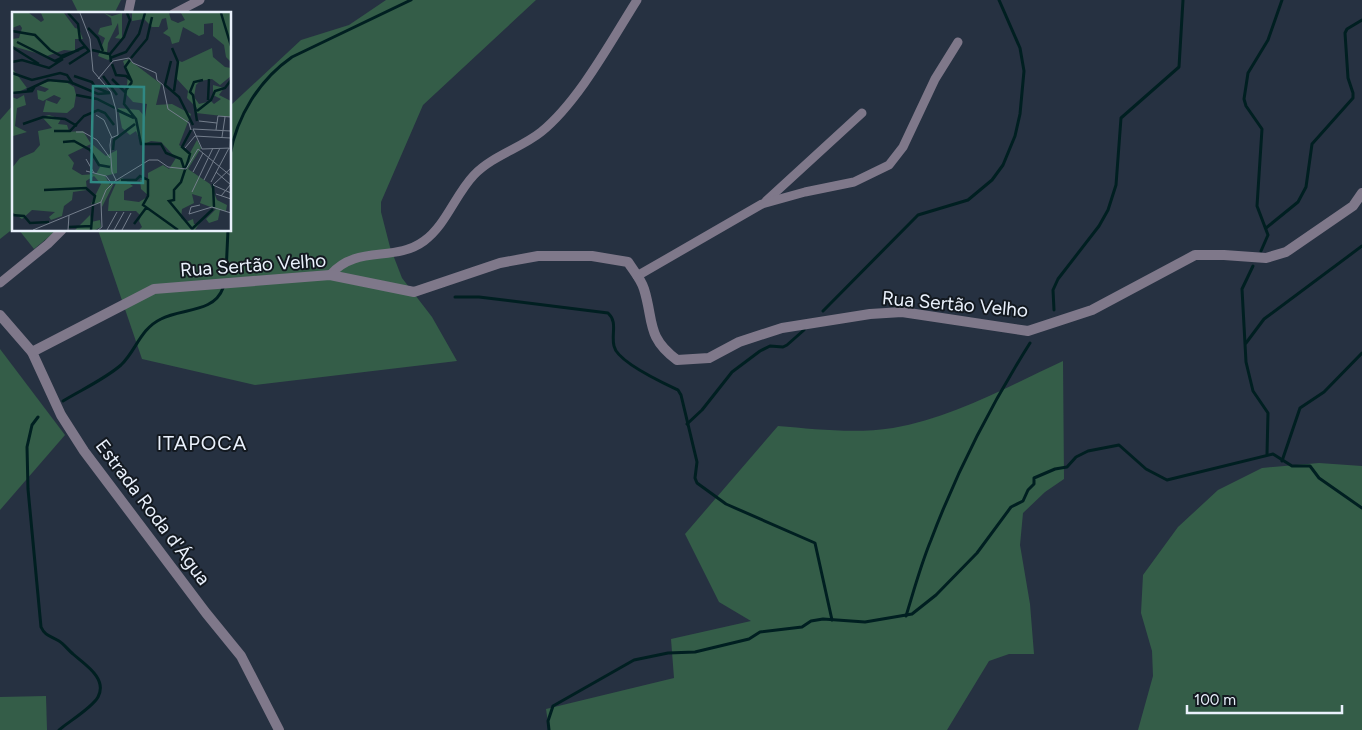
<svg xmlns="http://www.w3.org/2000/svg" width="1362" height="730" font-family="Figtree,sans-serif">
<style>
.green{fill:#345d48}
.lines{fill:none;stroke-linecap:round;stroke-linejoin:round}
.stream{stroke:#001f21;stroke-width:3}
.minor{stroke:#7f788a;stroke-width:9}
.tertiary{stroke:#7f788a;stroke-width:10}
.labels{text-anchor:middle;dominant-baseline:central;stroke-width:4;stroke-linejoin:round;paint-order:stroke}
.street-label{font-size:19px;fill:#eaf1fc;stroke:#131920}
.neighbourhood-label{font-size:20px;letter-spacing:1px;fill:#eaf1fc;stroke:#131920}
.inset-river{fill:none;stroke:#001f21;stroke-width:2.5}
.inset-road{fill:none;stroke:#747e8c;stroke-width:1}
.view{fill:#308883;fill-opacity:0.15;stroke:#308883;stroke-width:2.5}
.inset-edge{fill:none;stroke:#eaf1fc;stroke-width:2.5}
</style>
<rect width="100%" height="100%" fill="#263141"/>
<g class="green">
<polygon points="72,0 121,0 114,14 79,14"/>
<polygon points="386,0 536,0 423,105 381,202 381,212 390,247 402,278 432,317 457,361 255,385 142,359 98,230 230,230 230,106 301,40 349,25"/>
<polygon points="14,104 14,228 0,239 0,120"/>
<polygon points="19,230 57,230 34,249"/>
<polygon points="0,349 65,435 0,510"/>
<path d="M1063 361 1064 479 1045 492 1023 513 1020 545 1030 604 1034 654H1009L989 661 947 730H549L546 709 674 678 671 639 751 621 719 602 685 534 778 426C815 429 855 434 893 428 952 418 1009 386 1063 361Z"/>
<polygon points="1319,463 1362,466 1362,730 1138,730 1153,676 1152,651 1141,613 1143,575 1178,527 1218,490 1262,468"/>
<polygon points="46,696 47,730 0,730 0,697"/>
</g>
<g class="lines">
<g class="stream">
<path d="M230 155C237 116 259 80 292 57L411 0"/>
<polyline points="230,188 230,201"/>
<polyline points="1266,228 1298,202 1306,187 1312,144 1353,98 1353,93 1348,78 1345,33 1347,29 1362,20"/>
<polyline points="1261,251 1268,235 1257,206 1262,129 1246,106 1244,99 1248,73 1268,40 1282,0"/>
<polyline points="1253,266 1242,289 1246,362 1253,391 1268,413 1267,454"/>
<polyline points="226,273 228,230"/>
<path d="M455 297H479L608 313C618 322 611 334 614 346 617 362 663 383 678 390L681 395 697 462 695 478 697 483 726 504 815 543 832 620"/>
<polyline points="1054,310 1053,290 1058,279 1099,226 1108,210 1116,185 1121,118 1179,67 1183,0"/>
<polyline points="823,311 918,215 968,200 992,180 1003,165 1015,136 1020,114 1024,71 1020,48 999,0"/>
<polyline points="1246,343 1264,319 1362,246"/>
<path d="M63 401C81 390 105 379 121 365 136 351 140 329 161 319 182 308 214 313 223 288"/>
<path d="M38 417 32 425 27 447 28 489 41 627C45 636 51 636 59 641 64 644 68 650 73 654 84 664 108 678 98 697 92 708 68 722 59 730"/>
<polyline points="687,424 702,410 732,372 760,351 770,346 783,347 787,345 804,330"/>
<polyline points="1282,461 1300,408 1324,392 1362,353"/>
<path d="M906 616C914 590 921 564 931 540 957 471 991 405 1030 343"/>
<polyline points="549,730 548,721 553,706 634,660 668,653 695,652 749,639 760,632 802,627 811,621 823,619 865,622 912,614 936,595 977,553 1011,507 1023,501 1028,490 1034,484 1034,478 1055,469 1067,467 1076,457 1088,451 1119,445 1146,469 1167,480 1273,454 1292,466 1310,466 1319,478 1362,508"/>
</g>
<g class="minor">
<polyline points="128,14 131,0"/>
<polyline points="173,14 200,0"/>
<polyline points="766,201 862,113"/>
<path d="M330 275C357 244 394 263 424 241 446 225 455 195 474 175 492 156 521 148 541 132 579 101 611 41 637 0"/>
<polyline points="637,276 762,204 805,192 854,182 889,165 903,147 935,79 958,42"/>
<polyline points="0,283 48,244 62,230"/>
</g>
<g class="tertiary">
<polyline points="0,315 32,352 61,415 84,451 206,613 241,656 279,730"/>
<path d="M32 352 154 289 330 275 414 292 500 263 538 256H592L628 262C633 270 641 279 644 289 654 321 646 337 677 360L709 358 739 342 782 328 870 314 902 312 1028 331 1092 310 1195 255H1224L1266 258 1286 252 1353 206 1362 193"/>
</g>
</g>
<g class="labels">
<g class="street-label">
<text transform="translate(253 265) rotate(-4)">Rua Sertão Velho</text>
<text transform="translate(955 304) rotate(5)">Rua Sertão Velho</text>
<text transform="translate(153 512) rotate(53)">Estrada Roda d'Água</text>
</g>
<g class="neighbourhood-label">
<text x="202" y="443">ITAPOCA</text>
</g>
</g>
<g transform="translate(12 12)">
<rect width="219" height="219" fill="#263141"/>
<path d="M0 1H17L29 10 32 8 29 1H52L63 16 67 17 71 27H63V39L52 38 35 44 0 34V27L7 26 10 16 8 13 0 16ZM92 1 100 4 110 1V27L103 26 107 22 106 11 96 31 95 41 101 44 96 48 86 44 93 26 86 22 88 16 100 13 99 6ZM120 1H157L159 8 166 11 173 8 169 1H219V50L214 45 212 33 201 24V11L192 12V22L187 24 171 15 167 30 160 32 158 25 151 21 156 17 154 6 150 7 147 15H140L132 7 120 9ZM200 36 201 45 213 55 219 56V64L208 73 200 67 188 69 184 73 182 85 187 92 199 89 202 92 209 87 201 83V73L212 76 207 83 219 89V105L184 101 185 96 175 86 176 79 165 67V48L170 50ZM116 47 149 72 144 93 160 92 179 102 167 133 178 141 185 128 189 136 176 157 198 172 205 188 215 193 214 199 208 198 206 208 197 211 194 207 204 197 188 191 190 185 180 182 182 191 170 197 169 206 174 210 181 207 182 212H187L183 218H127L130 215 127 209 129 204 124 199H96L97 187 104 171 110 166 121 174 112 179V188L127 190 137 184 129 177 128 168H136V161L151 153 157 157 164 146 149 130 139 129 130 133 124 119 118 123 110 116 106 96 127 98 133 105 135 92 121 90 114 82 116 63 111 49ZM0 56 15 76 0 83ZM38 69 54 70 62 75 64 83 62 95 55 101 31 100 34 88 45 92 49 86 42 83 31 89 26 87 25 78 33 80 37 77 26 73ZM12 83 14 93 5 96 3 114 15 120 1 124 0 85 5 87ZM37 103 49 107 46 112 55 113 57 119 54 120 71 119 79 132 56 143 62 151 60 157 70 163 84 162 88 155 77 139 80 132 94 144 105 138V161L93 164 98 173 102 171 90 195 89 191 79 192 89 172 82 164 74 169 75 178 61 180 60 188 52 194 50 204 39 208 37 205 43 200 20 198 10 207 0 200V156L8 146 22 140 28 133 26 119 40 116 30 105ZM78 203 79 210 88 208 89 215 83 218H63Z" fill="#345d48"/>
<path class="inset-river" d="M56 1 66 12 68 28 77 39 57 52M209 1 219 34M76 16 86 26 91 39M0 19 23 23 38 38 49 44 67 38M5 30 43 49 74 34M0 35 27 52M160 36 166 50 162 79M80 38 97 42M98 46 114 40 127 22 133 1M119 46 135 27 140 5M118 48 113 55 120 70M159 49 153 73 167 85 181 113M0 50 10 48 37 56 51 47M99 50 98 42 112 25 118 8 115 1M100 52 104 63 114 64 120 69M0 61 20 68 48 61 55 63 61 72M62 64 80 70 83 75 97 81M91 64 105 83M100 67 113 80M120 70 114 78 112 92 124 107 129 132H149L154 141 169 147 172 156M15 78 36 68 58 70 86 82 98 81M0 81 20 79 23 74M64 83 85 87 103 96M196 88 197 67M105 98 122 106M185 99 199 88 203 79 213 76 219 68M185 109 181 83 178 80 182 70 191 68M11 112 31 105 53 107 65 114M179 118 170 135 178 142 176 149 169 170 162 178V188L157 189 181 218M42 119H58L72 104 86 98 93 101 102 113M51 130 62 129 78 138 87 153 98 155M101 138 102 128 123 112M109 168H124L128 164 136 168V184L131 193 166 218M201 172 202 195M32 178 74 176 83 184 81 192M0 203 12 204 18 211 37 210M122 212 134 196M57 215 79 214M181 216 201 197M79 218 81 194"/>
<path class="inset-road" d="M68 1 78 27 81 59 99 80 104 98 106 123 99 126 98 133 100 160 104 168M86 67 101 49 117 46 121 51 144 61 145 68 151 73 156 97 177 111 179 118M84 103 92 108 100 126M187 109 205 111M204 118 206 104 219 105M64 120H71L85 128 98 146M210 125 213 105M218 135 219 119M173 136 183 124 218 126M186 137 219 164M190 137 181 117 219 119M190 137 219 136M74 147 82 161M219 156 201 173 219 181M74 159 94 164 100 172M181 160 191 141M204 160 219 173M192 168 208 136M199 170 217 136M180 180 201 136M204 182 219 187M209 184 219 172M188 193 179 195 177 202 200 195 219 201M21 218 89 190M56 218 57 203M86 218 90 215 89 190 94 178 103 169 137 148H146L156 155 174 157 186 137M95 218 105 200M102 218 112 200M110 218 119 201"/>
<path class="view" d="M81 74 132 75 131 171 79 170Z"/>
<rect width="219" height="219" class="inset-edge"/>
</g>
<path d="M1187 705v8h155v-8" fill="none" stroke="#eaf1fc" stroke-width="2.5"/>
<text x="1194" y="705" font-size="15" fill="#eaf1fc" stroke="#131920" stroke-width="4" paint-order="stroke">100 m</text>
</svg>
